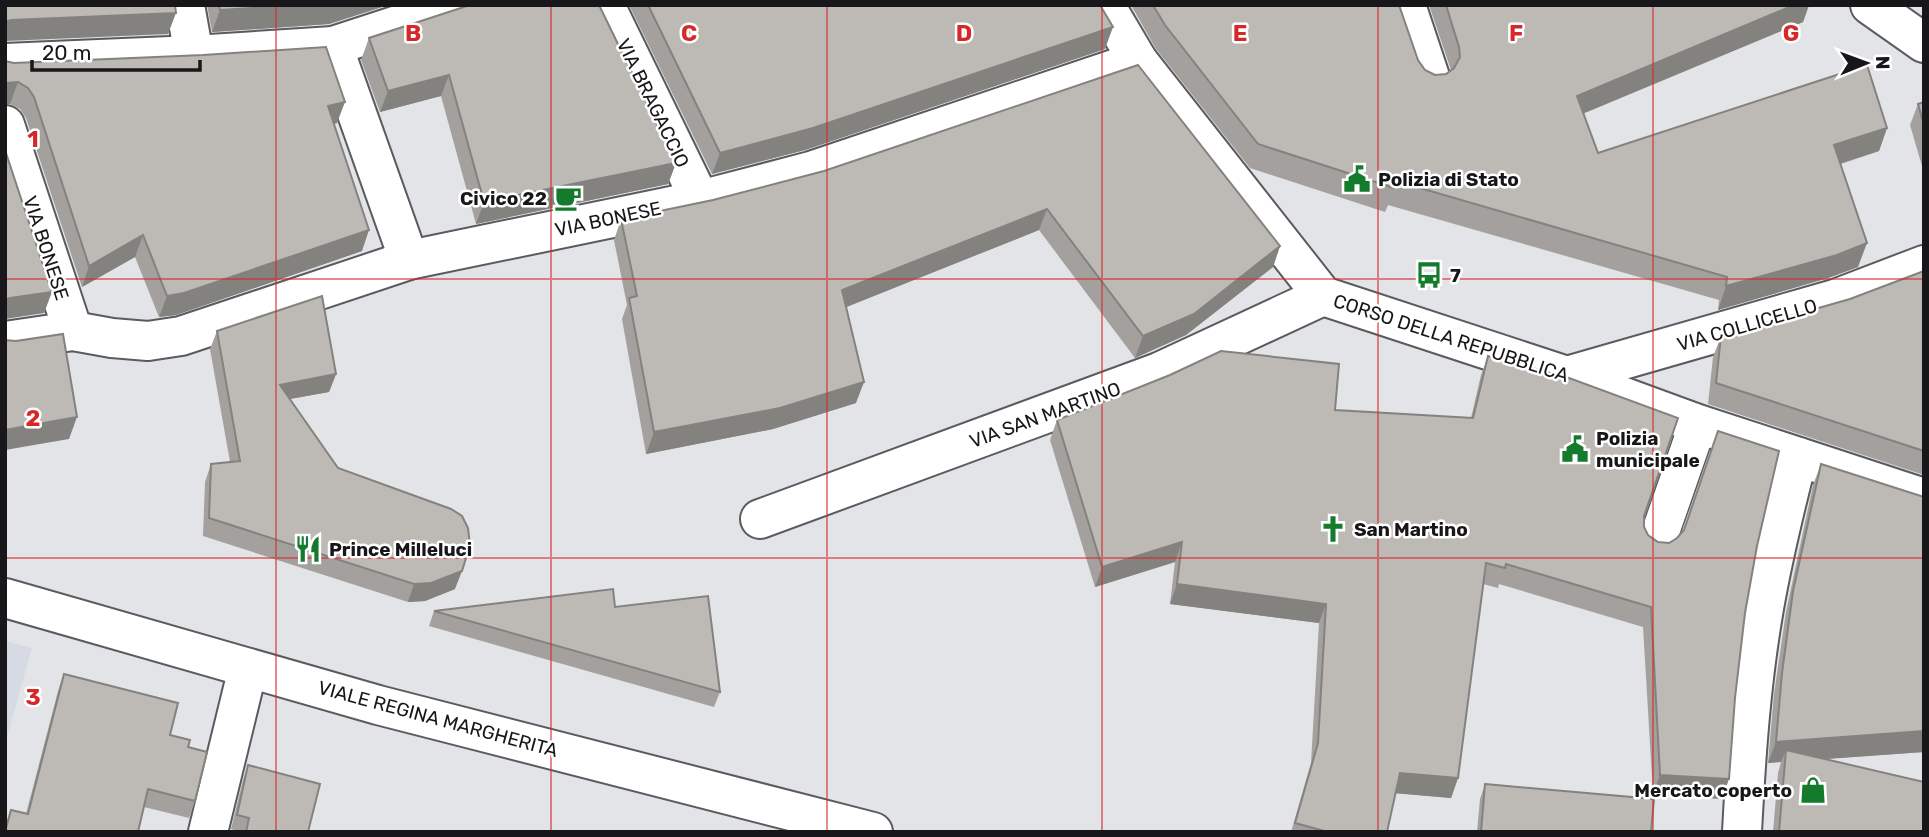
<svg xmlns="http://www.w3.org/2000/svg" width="1929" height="837" font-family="Rubik,sans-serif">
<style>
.built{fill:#d5dae5}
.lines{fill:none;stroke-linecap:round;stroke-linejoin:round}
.pedestrian-casing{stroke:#5a5b5f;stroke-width:40}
.minor-casing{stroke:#5a5b5f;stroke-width:42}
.tertiary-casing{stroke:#5a5b5f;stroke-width:42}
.pedestrian{stroke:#fff;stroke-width:37}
.minor{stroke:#fff;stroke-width:38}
.tertiary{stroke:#fff;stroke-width:38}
.wall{fill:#a3a09d}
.shaded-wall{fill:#84827f}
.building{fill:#bdbab6;stroke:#84827f;stroke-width:2}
.grid{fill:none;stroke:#d62828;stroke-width:2;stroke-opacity:0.55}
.labels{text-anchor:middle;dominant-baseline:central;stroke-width:5;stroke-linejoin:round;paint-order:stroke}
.street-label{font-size:19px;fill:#171719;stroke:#fff}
.poi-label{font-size:19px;font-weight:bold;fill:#171719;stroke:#fff;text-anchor:start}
.grid-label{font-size:23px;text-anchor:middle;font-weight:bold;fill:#d62828;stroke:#fff;stroke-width:5;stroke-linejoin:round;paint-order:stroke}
</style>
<rect width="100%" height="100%" fill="#e2e4e8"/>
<polygon class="built" points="5,641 32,648 5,744"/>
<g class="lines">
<defs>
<polyline id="pedestrian" points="1657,542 1698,424"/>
<g id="minor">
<polyline points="185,5 194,55"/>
<polyline points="605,5 700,200"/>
<polyline points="1105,5 1138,61 1323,296 1567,376 1698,424 1924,498"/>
<polyline points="1406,5 1430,77"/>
<polyline points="1870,5 1924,43"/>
<polyline points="333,46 409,260"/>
<polyline points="5,63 194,55 333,46 459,5"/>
<polyline points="5,125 73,331"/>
<polyline points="5,341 73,331 112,338 148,341 181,336 409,260 700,200 811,171 1138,61"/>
<polyline points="1567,376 1835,299 1924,265"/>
<polyline points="760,519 1159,372 1323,296"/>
<polyline points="208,832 248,668"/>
<path d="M1742 832C1746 757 1751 682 1764 608 1773 557 1785 507 1798 457"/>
</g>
<polyline id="tertiary" points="5,598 378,705 873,832"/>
</defs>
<use href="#pedestrian" class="pedestrian-casing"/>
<use href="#minor" class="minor-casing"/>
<use href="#tertiary" class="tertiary-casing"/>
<use href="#pedestrian" class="pedestrian"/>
<use href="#minor" class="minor"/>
<use href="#tertiary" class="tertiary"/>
</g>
<g class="wall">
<polygon points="207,5 388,5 329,24 212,32"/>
<polygon points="629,5 1100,5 1105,49 805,150 712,174"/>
<polygon points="1131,5 1399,5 1418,60 1425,70 1435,75 1446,74 1451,70 1429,5 1809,5 1803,22 1583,113 1598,153 1887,128 1879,151 1841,164 1858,267 1828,278 1718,310 1719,300 1388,205 1385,212 1250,168 1156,49"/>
<polygon points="369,38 676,163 668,184 476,224 441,96 380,112 361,60"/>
<polygon points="5,61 337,123 334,124 362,251 176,315 159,317 135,257 82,287 26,118 20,109 10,104 5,104"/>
<polygon points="1924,102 1924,173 1910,125 1918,104"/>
<polygon points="824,171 1280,246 1273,267 1186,335 1135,358 1039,230 846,307 856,403 773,429 646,454 622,319 627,305 614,240 621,219 713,200"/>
<polygon points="1924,271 1924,475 1708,404 1713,357 1721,336 1850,299"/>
<polygon points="217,331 336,374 329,392 290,399 338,468 455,589 425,601 408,602 203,536 205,482 211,464 230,462 210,349"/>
<polygon points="1488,356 1644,516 1644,527 1648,535 1658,542 1757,546 1745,613 1722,799 1653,794 1643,627 1499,584 1498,588 1483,584 1458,778 1451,798 1395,793 1387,832 1291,832 1311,763 1319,623 1170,604 1175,562 1095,587 1050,440 1057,420 1335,410 1471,418 1481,375"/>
<polygon points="1821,464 1924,752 1823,759 1924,832 1773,832 1778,773 1781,762 1768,763 1774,694 1786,612 1813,485"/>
<polygon points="615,607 720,692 714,707 429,626 434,611"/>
<polygon points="64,674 170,735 188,747 195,801 189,818 144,807 5,832 5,825 11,810 26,814 58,691"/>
<polygon points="248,765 308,832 241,832 231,829 243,780"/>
<polygon points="1485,784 1651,832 1477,832 1480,799"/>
</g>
<g class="shaded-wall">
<polygon points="298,5 388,5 329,24 212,32 220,10"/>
<polygon points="1794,5 1809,5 1803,22 1568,120 1577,96"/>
<polygon points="176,13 168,34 5,41 5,22 11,20"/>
<polygon points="1113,27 1105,49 805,150 712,174 720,153"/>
<polygon points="449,75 441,96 380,112 388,91"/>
<polygon points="18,82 10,104 5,104 5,83"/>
<polygon points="345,102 337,123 320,128 328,106"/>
<polygon points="1887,128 1879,151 1826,168 1834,145"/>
<polygon points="676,163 668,184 476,224 484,202"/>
<polygon points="1047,209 1039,230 834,312 842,290"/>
<polygon points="369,230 362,251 176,315 159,317 167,296"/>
<polygon points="143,235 135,257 82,287 89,266"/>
<polygon points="1867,243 1858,267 1828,278 1718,310 1726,286"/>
<polygon points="1280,246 1273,267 1186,335 1135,358 1143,336"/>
<polygon points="52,292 44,313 5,319 5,300 10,298"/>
<polygon points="336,374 329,392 273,402 280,385"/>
<polygon points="864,382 856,403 773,429 646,454 654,432"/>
<polygon points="77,417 69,439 5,450 5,430"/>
<polygon points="1182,542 1175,562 1095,587 1102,567"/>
<polygon points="462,571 455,589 425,601 408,602 414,584"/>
<polygon points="1177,584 1326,604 1319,623 1170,604"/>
<polygon points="1924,731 1924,752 1785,762 1786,750 1781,762 1768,763 1776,742"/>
<polygon points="1400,773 1458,778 1451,798 1393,793"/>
<polygon points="1660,775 1729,779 1722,799 1653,794"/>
</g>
<g class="building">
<polygon points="5,5 175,5 176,13 11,20 5,22"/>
<polygon points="219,5 298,5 220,10"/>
<polygon points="470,5 599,5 676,163 484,202 449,75 388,91 369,38"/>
<polygon points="648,5 1100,5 1113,27 813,128 720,153"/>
<polygon points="1153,5 1399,5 1418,60 1425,70 1435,75 1446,74 1454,68 1460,57 1459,47 1446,5 1794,5 1577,96 1598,153 1867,65 1887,128 1834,145 1867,243 1837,255 1726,286 1727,277 1396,181 1394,188 1258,144 1165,25"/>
<polygon points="326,47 345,102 328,106 369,230 184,293 167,296 143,235 89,266 34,97 28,88 18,82 5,83 5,61 14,63 203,55"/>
<polygon points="1138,65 1280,246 1194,314 1143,336 1047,209 842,290 864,382 780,408 654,432 629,298 637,296 621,219 713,200 824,171"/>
<polygon points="1924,102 1924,125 1918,104"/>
<polygon points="5,150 52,292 10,298 5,300"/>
<polygon points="1924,271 1924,451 1716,383 1721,336 1850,299"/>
<polygon points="322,296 336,374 280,385 338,468 451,509 462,516 468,528 470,545 462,571 431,583 414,584 209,518 211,464 240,461 217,331"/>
<polygon points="63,334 77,417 5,430 5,340 16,341"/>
<polygon points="1221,351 1339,364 1335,410 1473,418 1488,356 1569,378 1678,418 1644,516 1644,527 1648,535 1658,542 1669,543 1677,538 1684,530 1718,431 1779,451 1757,546 1745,613 1735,698 1729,779 1660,775 1651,607 1506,564 1505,568 1486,563 1458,778 1400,773 1387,832 1328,832 1295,823 1318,743 1326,604 1177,584 1182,542 1102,567 1057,420 1170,375"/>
<polygon points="1821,464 1924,497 1924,731 1776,742 1782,673 1793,591"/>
<polygon points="613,589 615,607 708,596 720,692 434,611"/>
<polygon points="64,674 178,703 170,735 190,740 188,747 207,752 195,801 148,789 138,832 5,832 11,810 28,814"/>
<polygon points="1786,750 1924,782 1924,832 1779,832"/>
<polygon points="248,765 320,784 308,832 246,832 249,818 237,815"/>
<polygon points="1485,784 1654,799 1651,832 1481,832"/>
</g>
<path class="grid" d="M276 5V832M551 5V832M827 5V832M1102 5V832M1378 5V832M1653 5V832M5 279H1924M5 558H1924"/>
<defs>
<symbol id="civic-bare" viewBox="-9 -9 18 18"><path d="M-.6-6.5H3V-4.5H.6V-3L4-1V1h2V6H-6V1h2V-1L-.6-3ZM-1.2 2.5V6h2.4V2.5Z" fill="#147a2c" stroke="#fff" stroke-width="2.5" paint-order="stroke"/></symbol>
<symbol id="cafe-bare" viewBox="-9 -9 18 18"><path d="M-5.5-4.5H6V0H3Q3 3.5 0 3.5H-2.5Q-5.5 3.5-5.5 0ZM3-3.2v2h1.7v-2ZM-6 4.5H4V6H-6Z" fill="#147a2c" stroke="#fff" stroke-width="2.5" paint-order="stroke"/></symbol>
<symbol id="bus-bare" viewBox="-9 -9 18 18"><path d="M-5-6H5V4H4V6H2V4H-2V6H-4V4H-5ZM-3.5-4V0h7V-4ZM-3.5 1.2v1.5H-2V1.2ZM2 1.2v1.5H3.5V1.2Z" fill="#147a2c" stroke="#fff" stroke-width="2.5" paint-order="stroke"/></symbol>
<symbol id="church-bare" viewBox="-9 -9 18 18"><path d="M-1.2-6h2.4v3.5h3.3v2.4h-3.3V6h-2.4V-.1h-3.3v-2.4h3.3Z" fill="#147a2c" stroke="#fff" stroke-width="2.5" paint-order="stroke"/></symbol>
<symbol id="restaurant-bare" viewBox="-9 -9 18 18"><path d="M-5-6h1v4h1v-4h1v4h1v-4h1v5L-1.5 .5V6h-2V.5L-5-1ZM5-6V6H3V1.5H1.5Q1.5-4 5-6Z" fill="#147a2c" stroke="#fff" stroke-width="2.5" paint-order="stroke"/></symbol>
<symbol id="shop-bare" viewBox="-9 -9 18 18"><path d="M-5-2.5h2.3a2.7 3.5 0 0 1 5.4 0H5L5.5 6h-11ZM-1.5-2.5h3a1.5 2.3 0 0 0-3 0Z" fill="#147a2c" stroke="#fff" stroke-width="2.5" paint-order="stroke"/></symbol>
</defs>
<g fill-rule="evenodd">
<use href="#civic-bare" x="1338" y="160" width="38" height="38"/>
<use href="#cafe-bare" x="549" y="179" width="38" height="38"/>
<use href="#bus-bare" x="1410" y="256" width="38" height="38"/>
<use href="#civic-bare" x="1556" y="430" width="38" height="38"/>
<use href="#church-bare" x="1314" y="510" width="38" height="38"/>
<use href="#restaurant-bare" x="289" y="530" width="38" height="38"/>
<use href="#shop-bare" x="1794" y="771" width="38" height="38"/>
</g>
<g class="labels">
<g class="street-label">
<text transform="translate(653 103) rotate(64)">VIA BRAGACCIO</text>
<text transform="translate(608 219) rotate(-12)">VIA BONESE</text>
<text transform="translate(46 248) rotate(72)">VIA BONESE</text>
<text transform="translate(1747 325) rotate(-16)">VIA COLLICELLO</text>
<text transform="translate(1451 338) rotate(18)">CORSO DELLA REPUBBLICA</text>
<text transform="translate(1045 415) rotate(-20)">VIA SAN MARTINO</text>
<text transform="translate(438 719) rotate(15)">VIALE REGINA MARGHERITA</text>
</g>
<g class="poi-label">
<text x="1378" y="179">Polizia di Stato</text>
<text x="547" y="198" text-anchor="end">Civico 22</text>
<text x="1450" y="275">7</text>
<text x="1596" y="438">Polizia<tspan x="1596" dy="22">municipale</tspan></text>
<text x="1354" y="529">San Martino</text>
<text x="329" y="549">Prince Milleluci</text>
<text x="1792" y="790" text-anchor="end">Mercato coperto</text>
</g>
</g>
<g class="grid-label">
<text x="413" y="41">B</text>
<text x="689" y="41">C</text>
<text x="964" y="41">D</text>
<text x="1240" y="41">E</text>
<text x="1516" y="41">F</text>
<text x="1791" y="41">G</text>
<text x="33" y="147">1</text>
<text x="33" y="426">2</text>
<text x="33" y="705">3</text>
</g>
<rect width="1929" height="837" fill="none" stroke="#171719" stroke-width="14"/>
<g transform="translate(1866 63) rotate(89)" stroke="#ffffff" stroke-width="5" paint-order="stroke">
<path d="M0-5L12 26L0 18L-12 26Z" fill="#171719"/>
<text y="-10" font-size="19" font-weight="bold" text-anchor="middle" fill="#171719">N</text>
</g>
<path d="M32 60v10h168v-10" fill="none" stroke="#171719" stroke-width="3.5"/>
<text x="42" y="60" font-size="21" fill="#171719" stroke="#ffffff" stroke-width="5" paint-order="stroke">20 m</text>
</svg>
